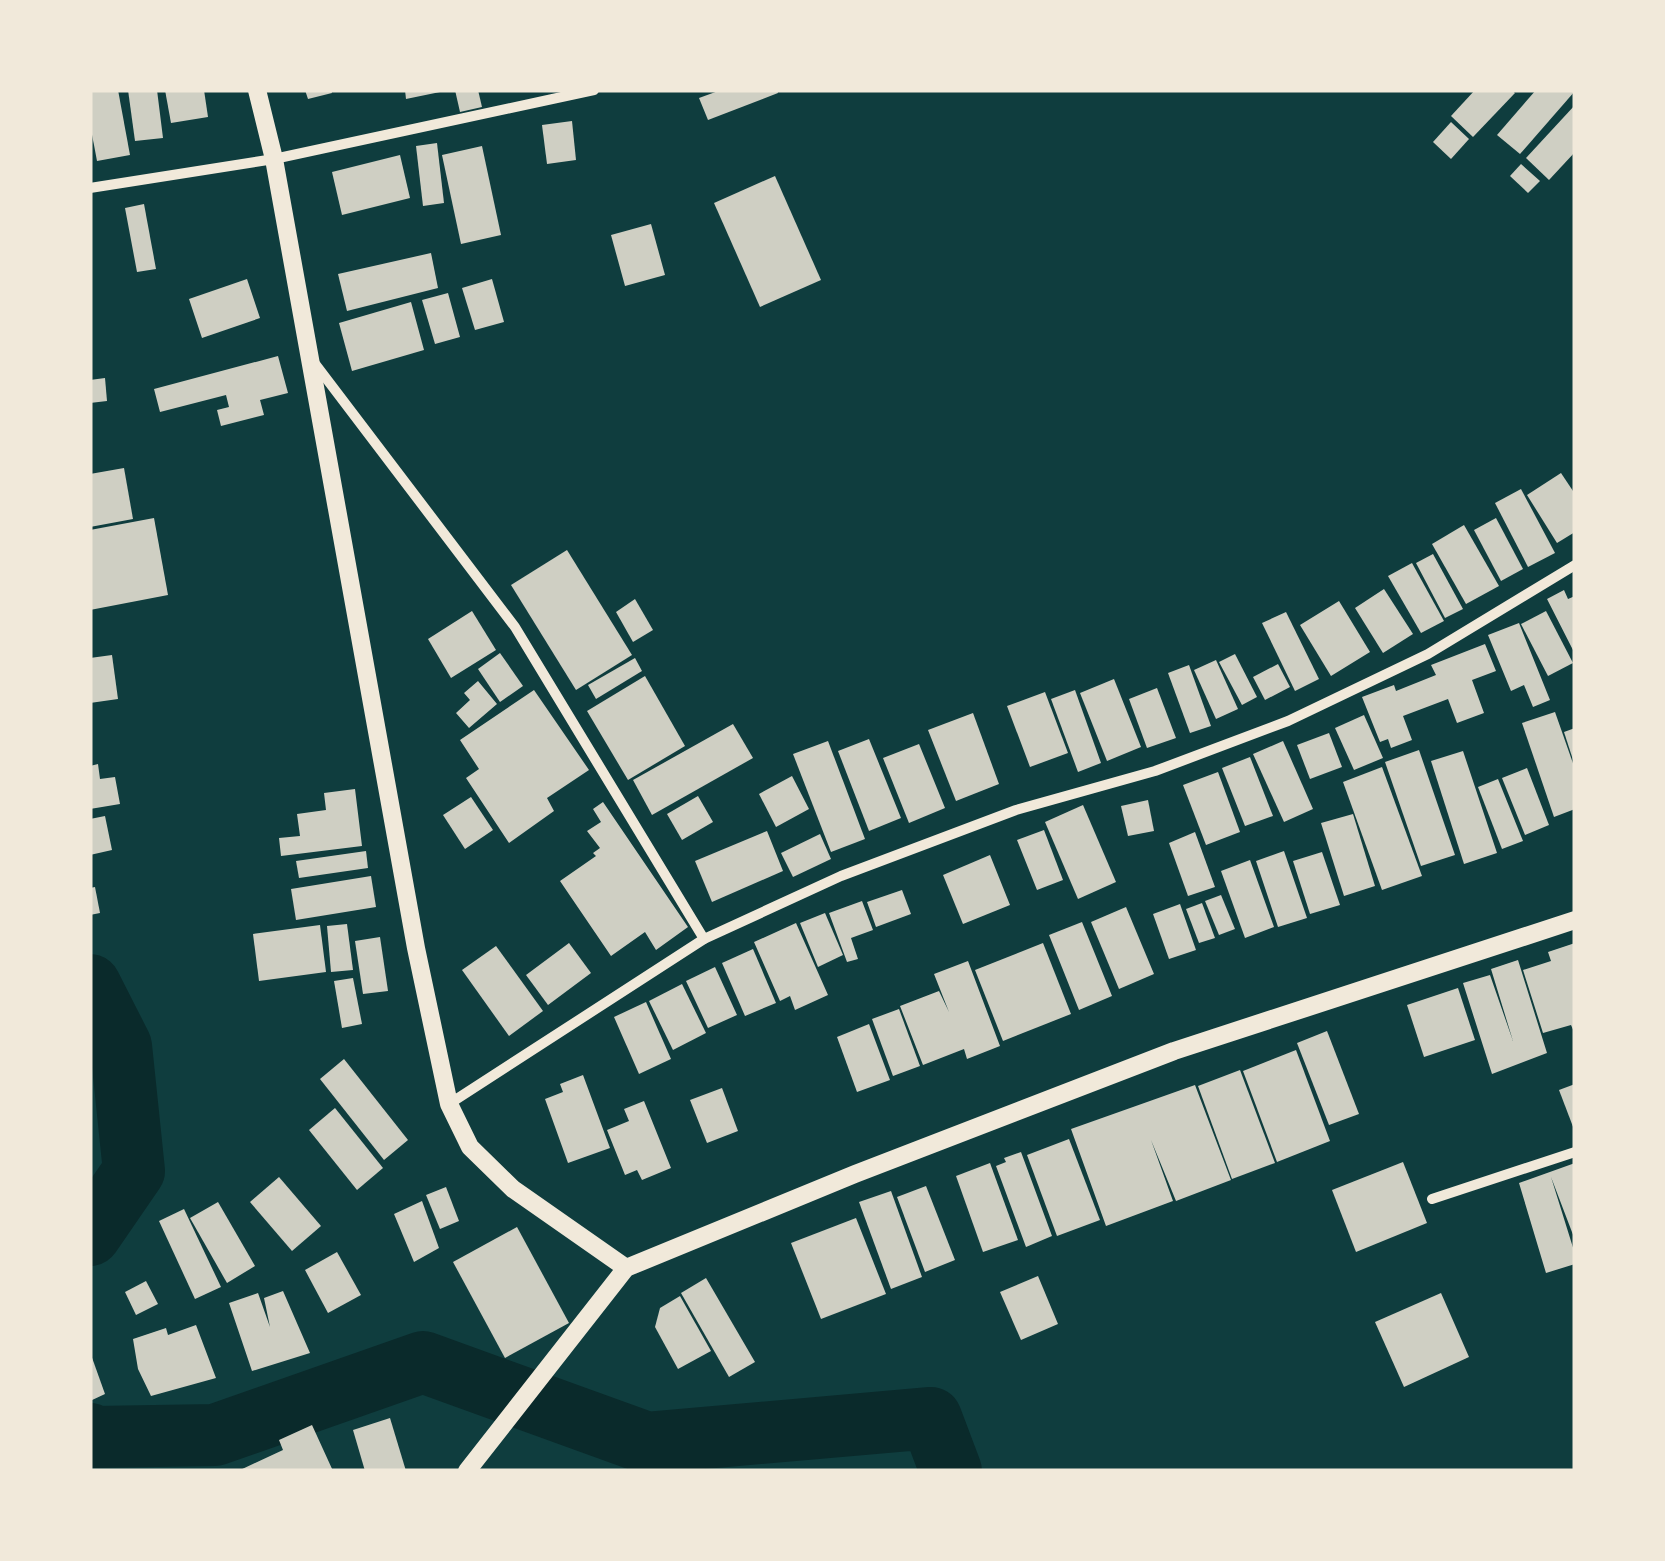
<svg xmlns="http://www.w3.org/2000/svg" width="1665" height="1561" font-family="'Source Sans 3',sans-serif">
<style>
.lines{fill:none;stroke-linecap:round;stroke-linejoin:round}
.river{stroke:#0a2a2b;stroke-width:62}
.building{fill:#cfcfc3}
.minor{stroke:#f1e9da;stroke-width:10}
.tertiary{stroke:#f1e9da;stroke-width:18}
</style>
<rect width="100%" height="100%" fill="#0f3d3e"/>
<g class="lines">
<g class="river">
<polyline points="90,985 121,1046 134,1171 90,1235"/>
<polyline points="90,1434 95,1437 215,1435 423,1362 647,1443 931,1418 951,1471"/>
</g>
</g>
<g class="building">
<polygon points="90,90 118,90 130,155 97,161 90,124"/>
<polygon points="128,90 157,90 163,138 135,141"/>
<polygon points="165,90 204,90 208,117 171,123"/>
<polygon points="305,90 331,90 332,93 308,99"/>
<polygon points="405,90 440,90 440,92 406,99"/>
<polygon points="455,90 478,90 482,107 460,112"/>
<polygon points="721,90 777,90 778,93 708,120 699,98"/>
<polygon points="1475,90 1511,90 1515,93 1473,137 1451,116"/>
<polygon points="1536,90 1575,91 1520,154 1497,135"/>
<polygon points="1575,105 1575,152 1549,180 1526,158"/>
<polygon points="572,121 576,160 547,164 542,125"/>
<polygon points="1451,122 1469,139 1451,159 1433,142"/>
<polygon points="437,143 444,203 423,206 416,146"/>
<polygon points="482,146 501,235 461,244 442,155"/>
<polygon points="400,155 410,198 342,215 332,172"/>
<polygon points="1521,164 1540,181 1528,193 1510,176"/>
<polygon points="775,176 821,280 760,307 714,203"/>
<polygon points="144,204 156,269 137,272 125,208"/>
<polygon points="651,224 665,275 625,286 611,235"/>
<polygon points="431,253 438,288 347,311 338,274"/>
<polygon points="247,279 260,318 202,338 189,299"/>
<polygon points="492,279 504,322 475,330 462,288"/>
<polygon points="448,293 460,337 435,344 422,300"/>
<polygon points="411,302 424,350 352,371 339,323"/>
<polygon points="278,356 288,393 260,400 264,415 221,426 217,410 229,407 226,395 160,412 154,389"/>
<polygon points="105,378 107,401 90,403 90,380"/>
<polygon points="124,468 133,519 90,527 90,474"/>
<polygon points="1561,473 1575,494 1575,532 1557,543 1527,495"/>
<polygon points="1521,489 1555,553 1528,567 1495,503"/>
<polygon points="154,518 168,595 90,610 90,530"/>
<polygon points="1496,518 1523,569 1501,581 1474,530"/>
<polygon points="1464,525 1499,586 1466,604 1432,544"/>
<polygon points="567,550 632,655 576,690 511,585"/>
<polygon points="1433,554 1463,609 1445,618 1416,563"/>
<polygon points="1412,563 1444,621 1421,633 1388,576"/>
<polygon points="1384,589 1413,634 1383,653 1355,608"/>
<polygon points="1564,590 1568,599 1575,596 1575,654 1547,599"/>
<polygon points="635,599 653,630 633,642 616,612"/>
<polygon points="1339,601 1370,652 1331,676 1300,625"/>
<polygon points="472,611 496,650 451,678 428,639"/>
<polygon points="1546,611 1573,663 1548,676 1521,624"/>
<polygon points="1286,612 1319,679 1295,691 1262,623"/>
<polygon points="1519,623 1550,700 1533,707 1524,685 1511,691 1488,635"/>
<polygon points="1485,644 1496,671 1472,680 1484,713 1457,723 1448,699 1403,716 1412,740 1391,748 1388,739 1380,742 1362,697 1394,685 1396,691 1436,675 1431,665"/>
<polygon points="500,653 523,686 500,702 478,669"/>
<polygon points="1235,654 1257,697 1242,705 1219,662"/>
<polygon points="112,655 118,699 90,703 90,658"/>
<polygon points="635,658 642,671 596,699 588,685"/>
<polygon points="1216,660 1238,709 1216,719 1194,670"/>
<polygon points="1278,664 1290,687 1265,700 1253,677"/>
<polygon points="1189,665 1211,726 1190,733 1168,673"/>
<polygon points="645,676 685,746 628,780 587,711"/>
<polygon points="1114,679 1141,747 1107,761 1080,693"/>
<polygon points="478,681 497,704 469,728 456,713 470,700 464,693"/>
<polygon points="1157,688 1176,738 1147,748 1129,699"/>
<polygon points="534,690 589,770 547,798 554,811 509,843 466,778 479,769 460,740"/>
<polygon points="1075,690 1101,763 1078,772 1051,699"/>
<polygon points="1045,692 1068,753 1030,767 1007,706"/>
<polygon points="1555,712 1575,769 1575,809 1554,817 1522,723"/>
<polygon points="973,713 999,784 956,801 928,730"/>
<polygon points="1364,715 1383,758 1354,770 1335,728"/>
<polygon points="733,724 753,758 652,815 633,780"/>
<polygon points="1575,728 1575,763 1574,763 1564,732"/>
<polygon points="1329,733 1342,767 1310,779 1297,745"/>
<polygon points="869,739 901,818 869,831 838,751"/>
<polygon points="828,741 865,839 831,852 793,754"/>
<polygon points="1283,741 1313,809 1284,822 1253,754"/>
<polygon points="919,744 945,808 909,823 883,758"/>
<polygon points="1419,750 1455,855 1421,866 1385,762"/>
<polygon points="1463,751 1497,853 1464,864 1431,761"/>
<polygon points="1250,757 1273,816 1245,826 1222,768"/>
<polygon points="98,764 100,779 115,777 120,804 90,809 90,766"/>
<polygon points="1382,767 1422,876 1382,890 1343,782"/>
<polygon points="1527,768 1549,825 1525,835 1502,778"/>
<polygon points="1218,772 1240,832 1206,845 1183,785"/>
<polygon points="792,776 809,809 776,827 759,794"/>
<polygon points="1498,779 1523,841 1502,849 1478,787"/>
<polygon points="355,789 362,846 281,856 279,838 300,836 297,814 326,810 324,793"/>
<polygon points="698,796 713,822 682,840 667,814"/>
<polygon points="471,797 493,830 465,849 443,815"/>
<polygon points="1148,800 1154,831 1128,836 1121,806"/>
<polygon points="603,802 688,927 656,950 645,932 611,956 560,881 596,856 593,853 600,848 587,831 601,822 593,809"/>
<polygon points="1083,805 1116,882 1078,899 1045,822"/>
<polygon points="1353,814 1375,886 1344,896 1321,823"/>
<polygon points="105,816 112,850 90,855 90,819"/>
<polygon points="1044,830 1063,880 1037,890 1017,840"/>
<polygon points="767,831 783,871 712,902 695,861"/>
<polygon points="1195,832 1215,887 1188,896 1169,843"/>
<polygon points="820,834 831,859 793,877 781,853"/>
<polygon points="366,851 368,868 299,878 296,861"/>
<polygon points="1284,851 1307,918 1278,927 1256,861"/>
<polygon points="1322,852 1340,905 1310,914 1293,861"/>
<polygon points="990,855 1010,905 963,924 943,875"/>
<polygon points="1250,860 1274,927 1245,938 1221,871"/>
<polygon points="371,876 376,907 296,920 291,889"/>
<polygon points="95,887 100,913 90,915 90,888"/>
<polygon points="902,890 911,914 876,927 867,902"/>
<polygon points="1221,895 1235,929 1219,935 1205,901"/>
<polygon points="862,901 873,930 851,938 858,959 847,962 829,913"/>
<polygon points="1202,903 1215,938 1199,943 1186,909"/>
<polygon points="1180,904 1196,950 1169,959 1153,914"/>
<polygon points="1126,907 1154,974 1119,989 1091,922"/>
<polygon points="825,913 843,955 818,967 800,923"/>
<polygon points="1082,922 1112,996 1079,1010 1049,935"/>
<polygon points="796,923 828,995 795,1010 790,996 780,1001 754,942"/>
<polygon points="347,924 353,970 331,972 327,926"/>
<polygon points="320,925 326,972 259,981 253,934"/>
<polygon points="380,937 388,991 363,994 355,941"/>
<polygon points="569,943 591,973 548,1005 526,975"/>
<polygon points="1043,943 1071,1014 1003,1041 975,970"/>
<polygon points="1575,943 1575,1034 1571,1025 1543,1033 1523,970 1551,961 1548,952"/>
<polygon points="496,946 543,1011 509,1036 462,970"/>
<polygon points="753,949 776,1003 745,1016 722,963"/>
<polygon points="1518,960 1547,1053 1492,1074 1463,983 1490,975 1513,1041 1491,969"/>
<polygon points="968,961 1000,1046 967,1059 964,1049 923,1065 900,1006 939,991 949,1012 934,974"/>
<polygon points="715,967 737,1015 708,1028 686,981"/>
<polygon points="353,978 362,1024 342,1028 334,981"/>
<polygon points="682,984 706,1033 673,1050 649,1001"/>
<polygon points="1458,988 1475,1040 1424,1057 1407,1005"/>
<polygon points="646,1002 671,1059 639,1074 614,1017"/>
<polygon points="899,1009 920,1066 893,1076 872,1019"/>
<polygon points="869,1024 890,1080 857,1092 837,1037"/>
<polygon points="1327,1031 1359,1114 1329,1125 1297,1043"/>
<polygon points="1296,1050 1330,1141 1277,1162 1243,1071"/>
<polygon points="344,1059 408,1140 384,1160 320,1079"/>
<polygon points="1240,1070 1275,1163 1232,1179 1198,1086"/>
<polygon points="583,1075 610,1148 568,1163 545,1099 563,1092 560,1084"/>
<polygon points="1575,1084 1575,1132 1559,1090"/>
<polygon points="1195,1085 1231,1180 1176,1201 1151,1140 1173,1201 1106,1226 1071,1129"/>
<polygon points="722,1088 738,1131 707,1143 690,1100"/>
<polygon points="644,1101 671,1168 642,1180 637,1170 625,1175 607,1130 629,1121 624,1109"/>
<polygon points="335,1108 383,1168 357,1190 309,1130"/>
<polygon points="1069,1139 1100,1220 1057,1236 1027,1155"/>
<polygon points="1021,1152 1052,1236 1026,1247 996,1166 1006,1162 1004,1158"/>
<polygon points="1403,1162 1427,1223 1356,1252 1332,1190"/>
<polygon points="990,1163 1018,1240 983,1252 956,1176"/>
<polygon points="1575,1163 1575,1240 1551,1177 1575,1254 1575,1264 1546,1273 1519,1183"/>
<polygon points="279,1177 321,1226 292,1251 250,1202"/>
<polygon points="926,1186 955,1260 925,1272 897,1197"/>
<polygon points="446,1187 459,1221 440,1229 426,1195"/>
<polygon points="891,1191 922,1277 891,1289 859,1202"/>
<polygon points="422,1201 439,1248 414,1262 394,1214"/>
<polygon points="218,1202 255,1266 227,1283 190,1218"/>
<polygon points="184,1209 221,1287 195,1299 159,1221"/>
<polygon points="856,1218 886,1294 821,1319 791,1243"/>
<polygon points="517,1227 569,1323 505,1358 453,1262"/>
<polygon points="337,1252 361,1295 328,1313 305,1270"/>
<polygon points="1038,1276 1058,1324 1021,1340 1000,1292"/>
<polygon points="706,1278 755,1362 729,1377 681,1293"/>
<polygon points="146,1281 158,1304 136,1315 125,1292"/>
<polygon points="283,1291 310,1353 252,1371 229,1303 258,1293 270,1327 264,1298"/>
<polygon points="1441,1293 1469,1357 1404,1387 1375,1322"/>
<polygon points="680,1296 711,1351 678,1369 655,1327 660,1308"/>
<polygon points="196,1325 216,1378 151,1396 138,1369 133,1339 166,1328 168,1335"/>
<polygon points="90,1352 105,1394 90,1401"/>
<polygon points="390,1418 406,1471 365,1471 353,1430"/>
<polygon points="312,1425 333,1471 238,1471 283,1450 279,1440"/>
</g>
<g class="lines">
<g class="minor">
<polyline points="90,188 274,159 594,90"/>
<polyline points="316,365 515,627 704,939"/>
<polyline points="449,1104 704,939 841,876 1016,810 1155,771 1288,721 1428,654 1575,565"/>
<polyline points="1432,1199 1575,1152"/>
</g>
<g class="tertiary">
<polyline points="257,90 274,159 416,948 449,1104 470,1147 513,1189 626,1268"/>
<polyline points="467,1471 626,1268 855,1174 1174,1051 1575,920"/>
</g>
</g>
<rect width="1665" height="1561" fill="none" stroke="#f1e9da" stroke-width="185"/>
</svg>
